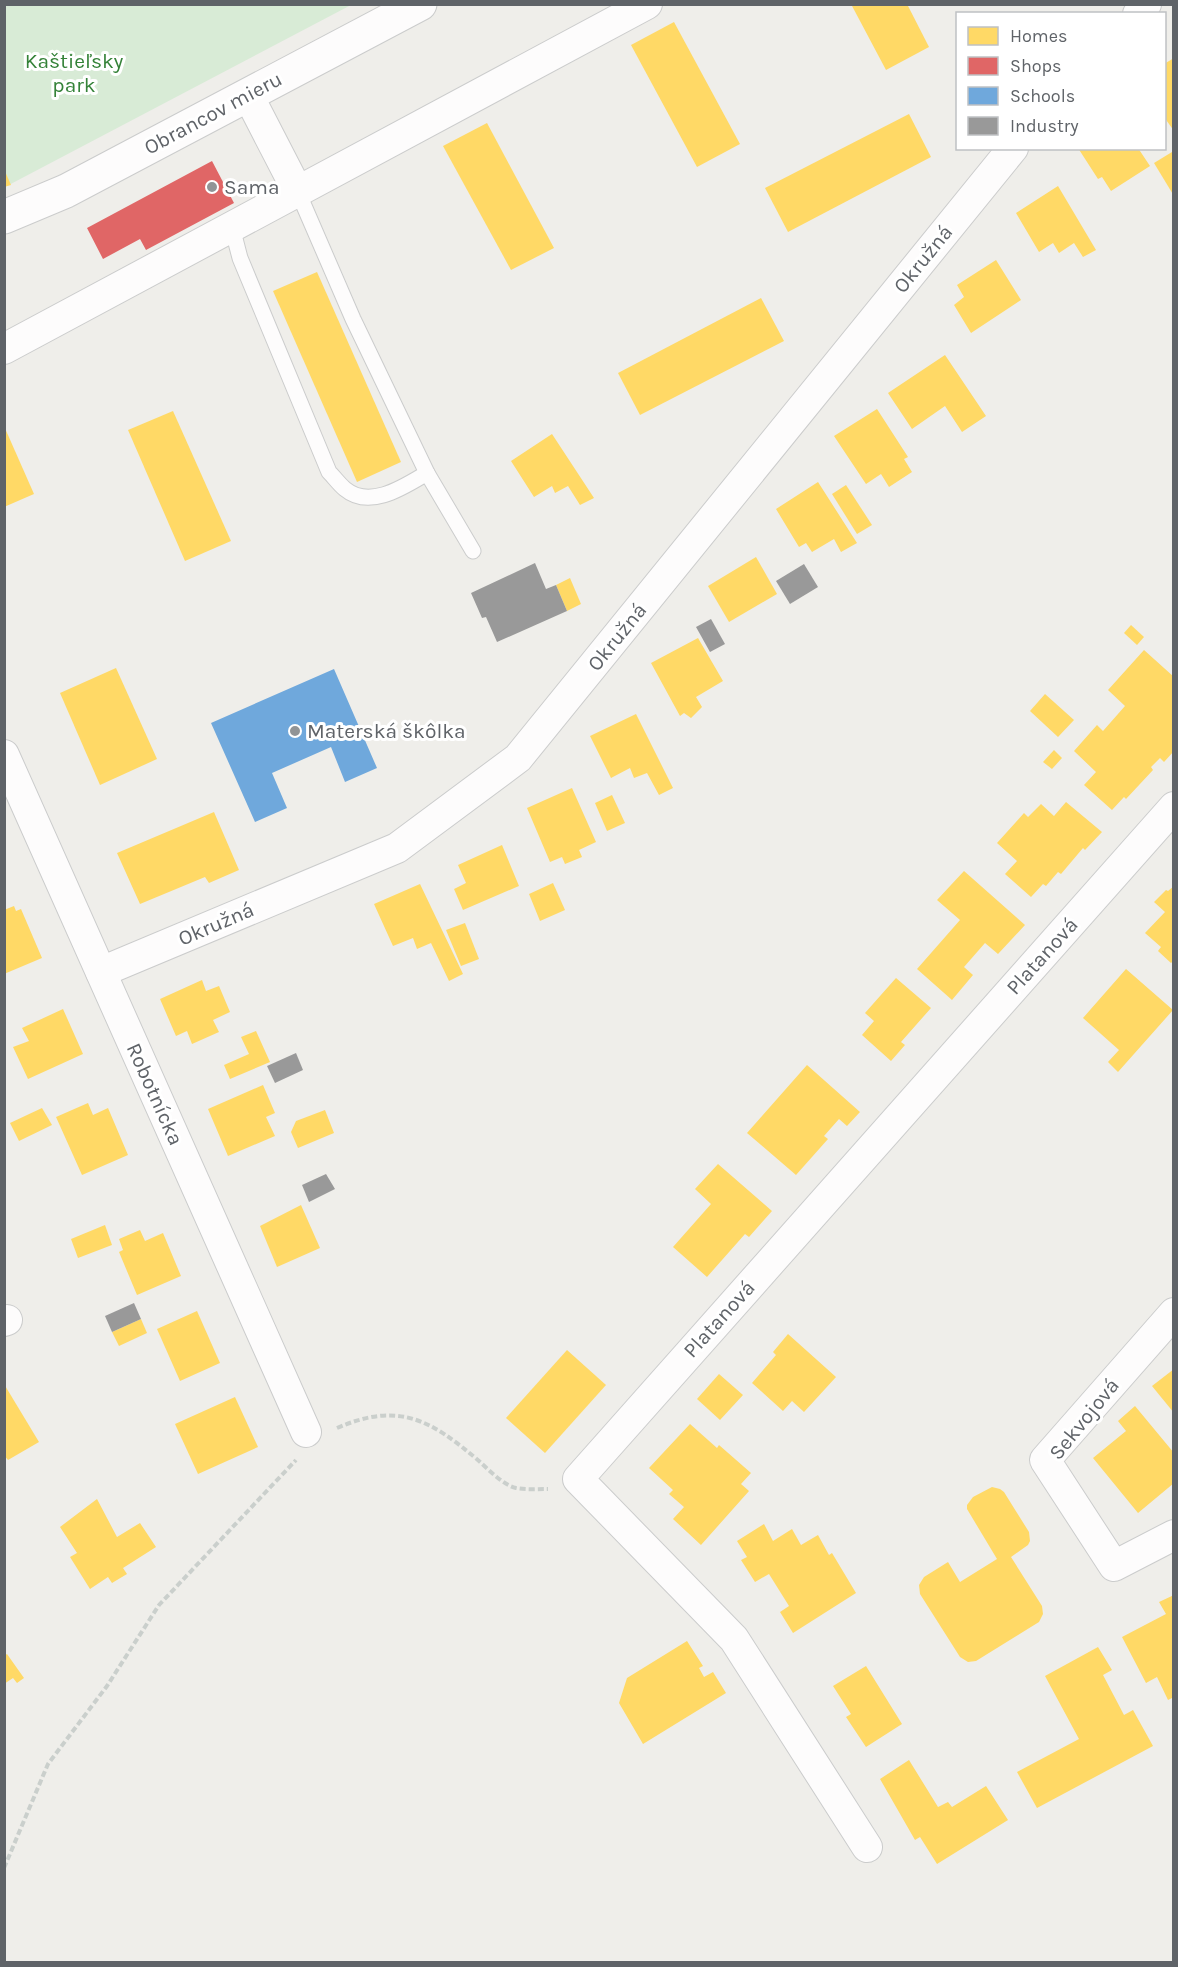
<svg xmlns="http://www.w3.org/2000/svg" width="1178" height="1967" font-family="Karla,sans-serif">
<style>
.green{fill:#d8ebd6}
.homes{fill:#ffd966}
.shops{fill:#e06666}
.schools{fill:#6fa8dc}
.industry{fill:#999}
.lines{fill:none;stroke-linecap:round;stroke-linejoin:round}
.service-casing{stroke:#cbcccc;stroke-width:17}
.minor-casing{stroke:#cbcccc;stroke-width:32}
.tertiary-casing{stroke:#cbcccc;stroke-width:35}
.path{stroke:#cacfcc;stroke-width:4;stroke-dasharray:6 3;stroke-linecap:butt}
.service{stroke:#fdfcfc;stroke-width:15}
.minor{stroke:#fdfcfc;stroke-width:30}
.tertiary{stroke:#fdfcfc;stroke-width:33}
.poi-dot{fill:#919496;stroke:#fff;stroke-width:2}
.labels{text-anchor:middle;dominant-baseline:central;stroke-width:6;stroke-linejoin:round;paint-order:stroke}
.park-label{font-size:21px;fill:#348238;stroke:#fff}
.street-label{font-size:21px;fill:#5f6368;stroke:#fff}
.poi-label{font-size:21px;fill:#5f6368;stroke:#fff;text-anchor:start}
</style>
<rect width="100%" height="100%" fill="#efeeea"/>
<polygon class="green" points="5,5 351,5 5,187"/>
<g class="homes">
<polygon points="851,4 907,4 929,47 886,70"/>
<polygon points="674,22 740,144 697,167 631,45"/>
<polygon points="1174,58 1174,131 1164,117 1164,64"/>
<polygon points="909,114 931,157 788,232 765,188"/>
<polygon points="487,123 554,248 511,270 443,146"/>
<polygon points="1078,148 1138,148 1150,166 1111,191 1102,177 1098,179"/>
<polygon points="1172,152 1174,154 1174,196 1154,163"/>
<polygon points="4,169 11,185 4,187"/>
<polygon points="1058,186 1096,250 1083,257 1074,243 1059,253 1053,243 1039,252 1016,213"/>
<polygon points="996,260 1021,300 971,333 954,305 964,297 957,285"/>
<polygon points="317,272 401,462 357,482 273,291"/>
<polygon points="761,298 784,341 640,415 618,373"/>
<polygon points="945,355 986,416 962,432 945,406 912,429 888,393"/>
<polygon points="877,409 908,457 904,459 912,472 889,487 881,474 866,484 834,436"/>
<polygon points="173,411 231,541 185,561 128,430"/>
<polygon points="4,426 34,494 4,507"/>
<polygon points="552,434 594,498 580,505 568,486 555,493 552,486 534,497 511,461"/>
<polygon points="818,482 857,543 841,552 834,539 812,552 806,543 799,547 776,509"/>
<polygon points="846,485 872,525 857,534 832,494"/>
<polygon points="756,557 777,594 729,622 708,586"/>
<polygon points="570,578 581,604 567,611 556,585"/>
<polygon points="1131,625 1144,637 1137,645 1124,633"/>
<polygon points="698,638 723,681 696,697 702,707 691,718 684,713 680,716 651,663"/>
<polygon points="1144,650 1174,677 1174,751 1164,762 1160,758 1151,767 1153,770 1126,799 1124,797 1112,810 1084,785 1096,772 1074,751 1097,725 1103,731 1125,706 1108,690"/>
<polygon points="116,668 157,759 100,785 60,693"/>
<polygon points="1045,694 1074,720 1058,737 1030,711"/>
<polygon points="636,714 673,788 659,795 647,773 634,778 630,768 611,778 590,736"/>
<polygon points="1054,750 1062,758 1052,769 1043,762"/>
<polygon points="572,788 596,842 579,850 582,857 565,864 562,857 550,862 527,808"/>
<polygon points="612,795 625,823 607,831 595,803"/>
<polygon points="1066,802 1102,832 1085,850 1083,848 1061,874 1058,872 1046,886 1043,884 1031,897 1005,874 1017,861 997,843 1024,813 1028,817 1041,804 1054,816"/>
<polygon points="214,812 239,870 209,883 205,877 140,904 117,853"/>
<polygon points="502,845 519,886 463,910 454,889 466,883 458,865"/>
<polygon points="964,871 1025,925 998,954 985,943 964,967 973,975 952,1000 917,969 960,920 937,900"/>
<polygon points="553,883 565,910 540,921 529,894"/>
<polygon points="420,884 463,974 449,981 431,943 417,949 413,938 393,946 374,904"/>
<polygon points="1174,886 1174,960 1171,963 1158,951 1161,947 1145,933 1165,912 1154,902 1166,890 1168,891"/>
<polygon points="14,906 16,911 21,909 42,958 4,974 4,910"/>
<polygon points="465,923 479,959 461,966 446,930"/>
<polygon points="1126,969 1173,1010 1118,1072 1108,1062 1119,1050 1083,1018"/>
<polygon points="896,978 931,1008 901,1042 905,1045 891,1061 862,1035 874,1021 865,1013"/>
<polygon points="202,980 206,991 219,986 230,1012 213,1020 219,1032 192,1044 187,1031 176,1036 160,999"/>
<polygon points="63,1009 83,1054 28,1079 13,1047 29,1041 22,1028"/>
<polygon points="256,1031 270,1062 230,1079 224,1065 249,1054 241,1037"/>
<polygon points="807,1065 860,1112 847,1126 839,1119 824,1136 828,1139 796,1175 747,1133"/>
<polygon points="263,1085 275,1113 266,1117 275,1136 228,1156 208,1109"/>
<polygon points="88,1103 93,1115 108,1108 128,1155 82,1175 56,1117"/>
<polygon points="42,1108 52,1125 19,1141 10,1123"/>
<polygon points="325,1110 334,1133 298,1148 291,1132 296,1121"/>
<polygon points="718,1164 772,1211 749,1237 745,1234 707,1277 673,1247 711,1204 695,1189"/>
<polygon points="301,1205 320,1248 277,1267 260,1226"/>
<polygon points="105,1225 112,1245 78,1258 71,1239"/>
<polygon points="140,1230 145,1241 163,1233 181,1276 137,1295 119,1252 123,1250 119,1239"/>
<polygon points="197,1311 220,1363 180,1381 157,1329"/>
<polygon points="141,1319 147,1333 119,1346 112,1332"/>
<polygon points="788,1334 836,1377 804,1412 792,1401 783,1411 752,1383 776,1355 773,1352"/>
<polygon points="567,1350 606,1385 545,1453 506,1418"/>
<polygon points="1174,1369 1174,1413 1152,1386"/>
<polygon points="719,1374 743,1395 720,1420 697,1399"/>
<polygon points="4,1384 39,1442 8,1460 4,1455"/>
<polygon points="235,1397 258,1447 198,1474 175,1424"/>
<polygon points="1135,1406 1174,1453 1174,1483 1138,1513 1093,1458 1126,1431 1118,1421"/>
<polygon points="690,1424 717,1448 719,1445 751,1473 741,1484 749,1491 701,1545 673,1519 684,1507 669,1494 673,1490 649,1468"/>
<polygon points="992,1487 1000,1489 1004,1492 1029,1532 1030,1541 1028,1545 1011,1557 1042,1606 1043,1614 1039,1622 976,1661 968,1662 960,1657 920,1594 919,1585 924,1577 948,1562 960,1582 997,1559 967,1509 967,1505 973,1497"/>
<polygon points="97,1499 117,1537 140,1523 156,1547 123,1568 127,1574 112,1583 108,1577 90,1589 70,1557 77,1553 60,1527"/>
<polygon points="764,1524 773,1541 792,1529 801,1545 818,1535 829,1555 832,1553 856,1593 793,1633 780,1612 789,1606 769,1574 755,1582 741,1560 747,1557 737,1541"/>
<polygon points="1174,1595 1174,1697 1168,1700 1157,1677 1146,1683 1122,1637 1166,1614 1159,1602"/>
<polygon points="687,1641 703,1666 699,1668 704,1677 713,1672 726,1693 643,1744 619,1703 627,1678"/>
<polygon points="1098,1647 1112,1670 1103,1675 1124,1715 1133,1710 1153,1746 1037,1808 1017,1772 1079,1739 1045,1676"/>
<polygon points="7,1654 24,1678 17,1683 13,1678 4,1684 4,1656"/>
<polygon points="866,1666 902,1724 866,1747 846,1717 851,1714 833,1686"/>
<polygon points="909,1760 938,1807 948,1802 952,1807 986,1786 1008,1820 937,1864 920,1837 915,1840 880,1779"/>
</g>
<polygon class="shops" points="212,161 234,203 146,250 140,239 103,259 87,228"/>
<polygon class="schools" points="334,669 377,768 345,782 331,747 272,773 287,808 255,822 211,723"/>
<g class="industry">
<polygon points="535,563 546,589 556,585 567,611 497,642 486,617 482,618 471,593"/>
<polygon points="804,564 818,587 790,604 776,581"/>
<polygon points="711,619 725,644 710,652 696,627"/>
<polygon points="296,1053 303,1070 275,1083 267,1066"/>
<polygon points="326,1174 335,1189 309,1202 302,1185"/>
<polygon points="134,1303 141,1319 112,1332 105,1316"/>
</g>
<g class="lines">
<defs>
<g id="service">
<polyline points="298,192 353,319 427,473"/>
<path d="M232 227 240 258 329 472C334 477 339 484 345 489 370 510 405 486 427 473L473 551"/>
</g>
<g id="minor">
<polyline points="1138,14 1146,4"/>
<polyline points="248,95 298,192"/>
<polyline points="4,349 647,4"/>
<polyline points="4,755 306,1432"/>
<polyline points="101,972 397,848 518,758 1013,148"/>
<polyline points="1174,1313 1045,1460 1114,1566 1174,1535"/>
<polyline points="4,1321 7,1320"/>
<polyline points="867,1847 734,1639 578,1479 1174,807"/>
</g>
<polyline id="tertiary" points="4,217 66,191 420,4"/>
</defs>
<use href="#service" class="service-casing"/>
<use href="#minor" class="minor-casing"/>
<use href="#tertiary" class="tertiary-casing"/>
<g class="path">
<path d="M337 1428C399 1401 431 1420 479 1461 489 1470 503 1485 516 1488 526 1490 538 1489 548 1489"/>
<polyline points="4,1868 48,1764 107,1686 159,1605 296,1460"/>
</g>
<use href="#service" class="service"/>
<use href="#minor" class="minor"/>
<use href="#tertiary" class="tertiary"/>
</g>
<g class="poi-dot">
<circle cx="212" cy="187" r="6"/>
<circle cx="295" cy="731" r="6"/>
</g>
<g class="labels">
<g class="park-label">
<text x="74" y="61">Kaštieľsky<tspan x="74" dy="24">park</tspan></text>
</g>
<g class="street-label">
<text transform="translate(213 113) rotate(-28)">Obrancov mieru</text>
<text transform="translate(923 259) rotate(-51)">Okružná</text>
<text transform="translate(617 637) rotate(-51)">Okružná</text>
<text transform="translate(216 924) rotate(-23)">Okružná</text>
<text transform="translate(1042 956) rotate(-48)">Platanová</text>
<text transform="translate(155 1094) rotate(66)">Robotnícka</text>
<text transform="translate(719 1319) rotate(-48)">Platanová</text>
<text transform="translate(1084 1419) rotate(-51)">Sekvojová</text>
</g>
<g class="poi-label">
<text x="224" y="187">Sama</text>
<text x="307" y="731">Materská škôlka</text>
</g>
</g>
<rect width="1178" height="1967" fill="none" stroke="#5f6368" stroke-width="12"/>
<rect x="956" y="12" width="210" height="138" fill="#ffffff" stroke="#bfc1c3" stroke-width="1.5"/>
<rect x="968" y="27" width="30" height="18" fill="#ffd966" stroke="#bfc1c3" stroke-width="1.5"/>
<text x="1010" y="42" font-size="18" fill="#5f6368">Homes</text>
<rect x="968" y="57" width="30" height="18" fill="#e06666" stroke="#bfc1c3" stroke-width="1.5"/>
<text x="1010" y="72" font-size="18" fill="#5f6368">Shops</text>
<rect x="968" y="87" width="30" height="18" fill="#6fa8dc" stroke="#bfc1c3" stroke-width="1.5"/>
<text x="1010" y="102" font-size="18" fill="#5f6368">Schools</text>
<rect x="968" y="117" width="30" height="18" fill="#999999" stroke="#bfc1c3" stroke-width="1.5"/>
<text x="1010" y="132" font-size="18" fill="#5f6368">Industry</text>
</svg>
